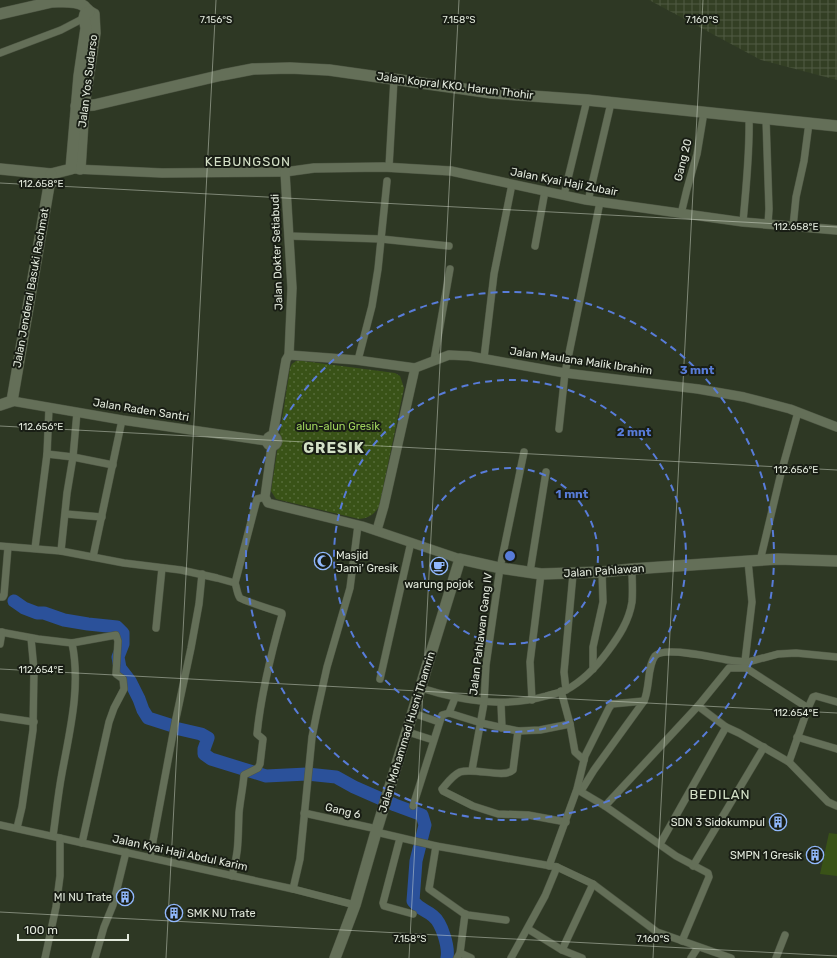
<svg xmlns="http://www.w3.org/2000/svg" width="837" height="958" font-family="Rubik,sans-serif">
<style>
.industrial{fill:url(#industrial-grid)}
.grass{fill:url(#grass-dots)}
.pitch{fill:#395217}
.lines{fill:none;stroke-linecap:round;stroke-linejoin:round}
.river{stroke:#2b519a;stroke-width:13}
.minor-casing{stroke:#4c5442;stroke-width:8}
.tertiary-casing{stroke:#4c5442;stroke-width:10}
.secondary-casing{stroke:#4c5442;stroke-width:12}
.minor{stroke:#646f58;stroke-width:7}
.tertiary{stroke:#646f58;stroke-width:9}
.secondary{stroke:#646f58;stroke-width:11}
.ticks{fill:none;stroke:#e2e9dc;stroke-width:1;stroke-opacity:0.45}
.ring{fill:none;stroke:#587cd9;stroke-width:2;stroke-dasharray:7 5}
.labels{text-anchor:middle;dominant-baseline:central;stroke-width:4;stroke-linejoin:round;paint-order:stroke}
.street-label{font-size:11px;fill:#e2e9dc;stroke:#191e15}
.park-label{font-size:11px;fill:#9ed15c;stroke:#191e15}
.poi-label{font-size:11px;fill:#e2e9dc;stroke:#191e15;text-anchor:end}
.quarter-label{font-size:13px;letter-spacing:1px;fill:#d3e0c6;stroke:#191e15}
.district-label{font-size:15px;font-weight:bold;letter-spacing:1px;fill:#d3e0c6;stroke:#191e15}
.ticks-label{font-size:10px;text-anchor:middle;fill:#e2e9dc;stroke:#191e15;stroke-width:4;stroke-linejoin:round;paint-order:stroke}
.centre{fill:#587cd9;stroke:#191e15;stroke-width:2}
.ring-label{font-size:12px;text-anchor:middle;font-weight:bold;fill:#587cd9;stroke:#191e15;stroke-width:4;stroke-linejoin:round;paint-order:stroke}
</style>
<defs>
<pattern id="industrial-grid" width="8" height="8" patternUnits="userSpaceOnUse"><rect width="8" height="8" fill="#333f24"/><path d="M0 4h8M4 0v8" fill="none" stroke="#505b43"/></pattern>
<pattern id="grass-dots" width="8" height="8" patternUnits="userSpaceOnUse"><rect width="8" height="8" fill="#395217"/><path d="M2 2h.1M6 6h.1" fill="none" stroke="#556b38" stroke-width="1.8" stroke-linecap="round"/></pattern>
</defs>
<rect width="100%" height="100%" fill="#2e3824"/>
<polygon class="industrial" points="649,0 837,0 837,80 761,60"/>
<path class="grass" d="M296 361H303L395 373 400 376 404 388 379 507C373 515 369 518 359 519L276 499 271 491 290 368 292 364Z"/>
<polygon class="pitch" points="829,833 837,834 837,876 820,874"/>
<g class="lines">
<path class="river" d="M14 601 24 608 37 613H44L64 620 88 624 117 627 123 633V644L118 657 120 668 130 681 139 699 143 710 148 718 173 726 175 728 201 734 208 738 204 749V754L211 759 266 776 307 774 336 777 354 787 395 805 422 815 425 825 416 861 413 901C420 910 426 910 433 916 442 923 449 947 447 958"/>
<defs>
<g id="minor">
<polyline points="0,53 61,30 84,18"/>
<polyline points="766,119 769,209 768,224"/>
<polyline points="389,167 394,79"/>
<polyline points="564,195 587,100"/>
<polyline points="588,201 611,103"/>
<polyline points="681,214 687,189 697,154 704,112"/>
<path d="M743 222C746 187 750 152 749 117"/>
<polyline points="793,227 796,197 804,161 809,123"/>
<polyline points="289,236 381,239 449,246"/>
<polyline points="535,246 545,191"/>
<polyline points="484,358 494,274 512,184"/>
<polyline points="358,360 372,306 378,269 387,181"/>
<polyline points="434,360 450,269"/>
<polyline points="559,429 565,373 600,202"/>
<polyline points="47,454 73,457 113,465"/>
<polyline points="66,514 102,517"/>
<path d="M0 546 61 551 124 563 181 570 217 578 235 583C237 588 237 594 240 598 242 600 276 611 282 613V615C271 654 261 694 257 734L263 739 260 764 258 768 244 775C243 788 240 801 239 813 238 836 239 853 232 876"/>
<polyline points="35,548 47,454 49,408"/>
<polyline points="61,551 67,493 73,457 77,412"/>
<polyline points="93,557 122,420"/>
<polyline points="760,561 781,473 798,412"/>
<polyline points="530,572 546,472"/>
<polyline points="235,583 257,499 265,497"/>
<polyline points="0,597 3,597 4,595 8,547"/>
<polyline points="156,628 162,568"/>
<polyline points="0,632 38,639 72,643 116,635 118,641 116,674 123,679 124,689 114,708 109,722 82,843"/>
<polyline points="0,644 2,632"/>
<polyline points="745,661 752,602 748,561"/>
<polyline points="747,665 748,662 778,654 796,653 837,657"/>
<polyline points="593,669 593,647 603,602 602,572"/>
<polyline points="380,679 411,542"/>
<path d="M421 688C462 701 504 708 546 696 552 694 560 693 566 690 583 681 597 666 608 651 619 636 629 621 632 602 633 592 632 580 632 569"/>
<polyline points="566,690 564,672 573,574"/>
<polyline points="561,691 570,724 575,752 584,760"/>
<polyline points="532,700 530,662 541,574"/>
<polyline points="501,703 502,728"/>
<polyline points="698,706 726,727 739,733 789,762 828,802 837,806"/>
<polyline points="413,713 439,722"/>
<polyline points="449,713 455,698"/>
<polyline points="0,717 34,722"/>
<path d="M518 731 513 770C504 779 474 767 460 772 453 775 447 783 442 789L443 791 473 806 498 814 528 815 566 822"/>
<polyline points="408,732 433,740"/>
<polyline points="797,737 837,749"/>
<polyline points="789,762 808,708 813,697 816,696 837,702"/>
<polyline points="472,770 484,703 486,665 500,568 524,452"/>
<polyline points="578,790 605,806 676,856 708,873 709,877 682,941"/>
<path d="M581 791 594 770 644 701C650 688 647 667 655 656 663 646 710 657 723 659 731 661 739 661 748 662"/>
<polyline points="413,806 442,715 449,713 481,723 518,731 540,730 570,724"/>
<polyline points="605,806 698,706 729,668 746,668 808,708"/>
<polyline points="304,813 377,829"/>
<polyline points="0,825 293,889 355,905"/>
<polyline points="17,828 22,807 33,730 34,670 31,638"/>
<polyline points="376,832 436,846 557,867 593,884 657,932 731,958"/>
<path d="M53 836C56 815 58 794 62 773 70 730 81 686 72 643"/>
<polyline points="400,838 383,903 384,906 413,914"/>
<polyline points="660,844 726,727"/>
<polyline points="436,846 429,889 463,913 468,915 506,920"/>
<polyline points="150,857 175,723 191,648 199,604 202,574"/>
<polyline points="549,866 577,789 585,756 609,708 612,704 644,701"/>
<polyline points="693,866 764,747"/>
<polyline points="293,889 300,859 312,737 317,712 327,667 350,588 358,525"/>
<polyline points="528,929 562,950 582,958"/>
<polyline points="562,950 593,884"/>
<polyline points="460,953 465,914"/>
<polyline points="45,958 56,907 60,876 60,838"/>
<polyline points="95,958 104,927 113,905 126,852"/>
<polyline points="457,958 460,953 471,958"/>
<polyline points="511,958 545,896 557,867"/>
<polyline points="691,958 698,947"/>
<polyline points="776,958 785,935"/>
</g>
<g id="tertiary">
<polyline points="74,169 162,173 285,172 314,168 383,167 451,171 586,200 743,222 837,230"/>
<polyline points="285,172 292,288 289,355"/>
<polyline points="415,368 449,355 469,356 565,373 698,389 744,397 790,409 837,427"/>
<polyline points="12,401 122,420 267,441"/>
<polyline points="273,435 286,360 289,355 356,360 415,368 384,506 377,530"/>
<circle cx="272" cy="441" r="5.5"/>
<polyline points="272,446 265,497 268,503 362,526 460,559"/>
</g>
<g id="secondary">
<path d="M0 14 52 2C62 2 75 0 84 6 87 9 89 12 94 14L95 33 84 106 80 169"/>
<polyline points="76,106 94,105 222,75 253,69 290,68 329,70 492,93 587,100 837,126"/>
<polyline points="0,169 51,174 71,169 79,76 86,28 84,18 85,14 89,12"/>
<polyline points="0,405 12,401 51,174"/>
<polyline points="335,958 355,905 376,832 460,559 500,568 541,574 602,572 632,569 778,559 837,561"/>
</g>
</defs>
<use href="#minor" class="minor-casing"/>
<use href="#tertiary" class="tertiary-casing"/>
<use href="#secondary" class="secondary-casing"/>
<use href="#minor" class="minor"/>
<use href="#tertiary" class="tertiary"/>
<use href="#secondary" class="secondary"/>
</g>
<path class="ticks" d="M0 183 837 227M0 426 837 470M0 669 837 713M0 912 837 956M166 958 216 0M409 958 459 0M653 958 703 0"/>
<g class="ring">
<circle cx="510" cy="556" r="88"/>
<circle cx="510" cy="556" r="176"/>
<circle cx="510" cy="556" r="264"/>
</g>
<defs>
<symbol id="mosque-ring" viewBox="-11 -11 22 22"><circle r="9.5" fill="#191e15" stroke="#91b8fd" stroke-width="1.5"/><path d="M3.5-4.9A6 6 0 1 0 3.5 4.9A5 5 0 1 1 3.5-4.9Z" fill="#91b8fd"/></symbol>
<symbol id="cafe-ring" viewBox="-11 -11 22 22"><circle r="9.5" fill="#191e15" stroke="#91b8fd" stroke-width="1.5"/><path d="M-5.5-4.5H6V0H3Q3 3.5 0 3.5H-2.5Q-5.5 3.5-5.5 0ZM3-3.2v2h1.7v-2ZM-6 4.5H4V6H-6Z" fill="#91b8fd"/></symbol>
<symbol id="building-ring" viewBox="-11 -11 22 22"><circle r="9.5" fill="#191e15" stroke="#91b8fd" stroke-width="1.5"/><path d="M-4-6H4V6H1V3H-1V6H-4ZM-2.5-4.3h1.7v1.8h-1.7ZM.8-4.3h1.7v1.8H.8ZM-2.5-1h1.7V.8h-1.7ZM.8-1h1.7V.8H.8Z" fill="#91b8fd"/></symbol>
</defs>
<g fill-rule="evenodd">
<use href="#mosque-ring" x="313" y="551" width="20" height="20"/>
<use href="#cafe-ring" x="429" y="556" width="20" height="20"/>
<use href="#building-ring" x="768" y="812" width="20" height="20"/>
<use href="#building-ring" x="805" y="845" width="20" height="20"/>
<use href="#building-ring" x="115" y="887" width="20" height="20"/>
<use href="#building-ring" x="164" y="903" width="20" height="20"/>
</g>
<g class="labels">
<g class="street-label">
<text transform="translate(88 81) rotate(-83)">Jalan Yos Sudarso</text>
<text transform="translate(455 86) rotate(7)">Jalan Kopral KKO. Harun Thohir</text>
<text transform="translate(683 160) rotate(-76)">Gang 20</text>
<text transform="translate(564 182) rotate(11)">Jalan Kyai Haji Zubair</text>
<text transform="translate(277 252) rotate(-92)">Jalan Dokter Setiabudi</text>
<text transform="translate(31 288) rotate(-80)">Jalan Jenderal Basuki Rachmat</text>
<text transform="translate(581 361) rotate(8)">Jalan Maulana Malik Ibrahim</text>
<text transform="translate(141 410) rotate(9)">Jalan Raden Santri</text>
<text transform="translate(604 571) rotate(-4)">Jalan Pahlawan</text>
<text transform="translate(481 634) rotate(-83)">Jalan Pahlawan Gang IV</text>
<text transform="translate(407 732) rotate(-73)">Jalan Mohammad Husni Thamrin</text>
<text transform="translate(343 811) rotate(13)">Gang 6</text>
<text transform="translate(180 853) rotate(12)">Jalan Kyai Haji Abdul Karim</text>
</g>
<g class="park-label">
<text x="338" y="426">alun-alun Gresik</text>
</g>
<g class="poi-label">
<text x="336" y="555" text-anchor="start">Masjid<tspan x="336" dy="13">Jami' Gresik</tspan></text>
<text x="439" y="584" text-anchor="middle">warung pojok</text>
<text x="765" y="822">SDN 3 Sidokumpul</text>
<text x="802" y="855">SMPN 1 Gresik</text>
<text x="112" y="897">MI NU Trate</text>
<text x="187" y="913" text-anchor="start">SMK NU Trate</text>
</g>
<g class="quarter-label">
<text x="248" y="161">KEBUNGSON</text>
<text x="720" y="794">BEDILAN</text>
</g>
<g class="district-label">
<text x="334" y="448">GRESIK</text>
</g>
</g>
<g class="ticks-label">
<text x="216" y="23">7.156°S</text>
<text x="459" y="23">7.158°S</text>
<text x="702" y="23">7.160°S</text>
<text x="41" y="187">112.658°E</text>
<text x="796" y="230">112.658°E</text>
<text x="41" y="430">112.656°E</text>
<text x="796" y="473">112.656°E</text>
<text x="41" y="673">112.654°E</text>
<text x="796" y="716">112.654°E</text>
<text x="410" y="942">7.158°S</text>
<text x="653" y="942">7.160°S</text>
</g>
<circle cx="510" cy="556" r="6" class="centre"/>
<g class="ring-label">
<text x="697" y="374">3 mnt</text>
<text x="634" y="436">2 mnt</text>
<text x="572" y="498">1 mnt</text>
</g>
<path d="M18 934v6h110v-6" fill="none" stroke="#e2e9dc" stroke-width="2"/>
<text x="24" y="934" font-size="12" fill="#e2e9dc" stroke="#191e15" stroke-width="3" paint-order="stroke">100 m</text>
</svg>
